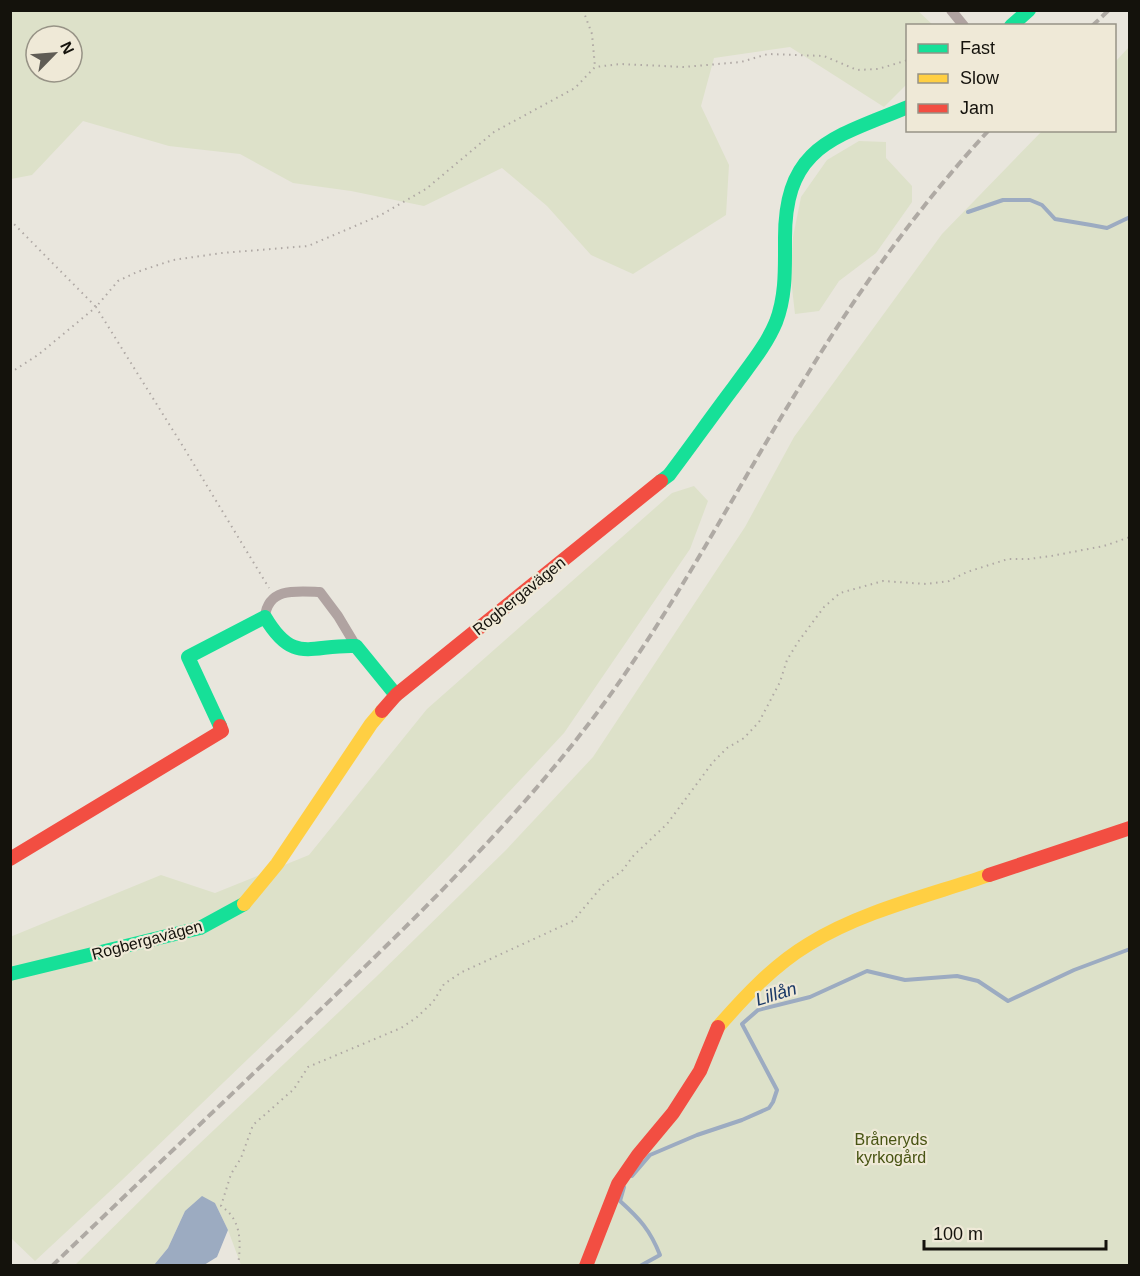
<svg xmlns="http://www.w3.org/2000/svg" width="1140" height="1276" font-family="Helvetica,sans-serif">
<style>
.green{fill:#dde1c9;fill-rule:evenodd}
.water{fill:#9cabc1}
.lines{fill:none;stroke-linecap:round;stroke-linejoin:round}
.stream{stroke:#9cabc1;stroke-width:4}
.path{stroke:#afa8a4;stroke-width:2;stroke-dasharray:1.5 4.5;stroke-linecap:butt}
.street{stroke:#b0a3a1;stroke-width:10}
.fast{stroke:#16e098;stroke-width:14}
.slow{stroke:#ffcf43;stroke-width:14}
.jam{stroke:#f24e42;stroke-width:14}
.rail{stroke:#afaaa4;stroke-width:4;stroke-dasharray:9 4.5;stroke-linecap:butt}
.labels{text-anchor:middle;dominant-baseline:central;stroke-width:4.5;stroke-linejoin:round;paint-order:stroke}
.street-label{font-size:16px;fill:#14120c;stroke:#efe9d7}
.park-label{font-size:16px;fill:#485413;stroke:#efe9d7}
.water-label{font-size:18px;font-style:italic;fill:#193866;stroke:#efe9d7}
</style>
<rect width="100%" height="100%" fill="#e9e6dd"/>
<g class="green">
<path d="M918 11 933 25 908 26 907 84 884 107 790 47 714 58 701 106 729 165 726 215 633 274 591 255 547 206 502 168 424 206 351 191 293 183 240 154 169 146 83 121 32 175 11 179V11ZM36 36H72V72H36Z"/>
<polygon points="1129,47 1129,1265 241,1265 228,1230 215,1203 185,1211 168,1248 154,1265 74,1266 162,1179 376,977 506,850 593,757 745,527 794,437 942,234 1042,131 1114,130 1115,62"/>
<polygon points="859,141 886,142 886,158 912,186 912,202 876,253 839,281 819,311 795,314 791,279 793,237 801,197 827,160"/>
<polygon points="694,486 708,501 690,549 564,733 452,853 299,1010 122,1180 35,1261 11,1238 10,937 161,875 215,893 309,855 427,709 672,493"/>
</g>
<polygon class="water" points="202,1196 215,1203 228,1230 217,1257 204,1265 154,1265 168,1248 185,1211"/>
<g class="lines">
<g class="stream">
<polyline points="968,212 1003,200 1030,200 1042,205 1055,219 1091,225 1107,228 1130,217"/>
<polyline points="632,1176 650,1155 697,1135 742,1120 769,1108 773,1102 777,1090 742,1024 758,1010 810,997 867,971 905,980 957,976 978,981 1008,1001 1074,970 1130,949"/>
<path d="M624 1187 620 1201C640 1219 650 1230 660 1255L640 1266"/>
</g>
<g class="path">
<polyline points="583,10 592,34 595,67"/>
<polyline points="10,220 96,307 118,281 137,272 173,260 222,253 308,246 381,215 426,189 494,132 575,88 595,67 620,64 684,67 741,62 768,54 824,56 857,70 878,69 908,60"/>
<polyline points="10,373 38,355 96,307 184,448 269,588"/>
<path d="M238 1266C241 1242 242 1220 221 1206L231 1174 241 1158 253 1125 294 1089 308 1067 401 1028 416 1018 433 1002 444 984 462 972 573 921 604 884 622 871 634 855 667 824 713 762 727 748 744 738 759 722 780 682 787 660 798 642 824 607 840 593 883 581 926 584 949 581 967 572 1008 559H1029L1051 556 1104 546 1130 537"/>
</g>
<g class="street">
<polyline points="951,10 964,26"/>
<path d="M265 617C268 587 297 591 320 592L338 616 356 646"/>
</g>
<g class="fast">
<polyline points="1011,26 1029,10"/>
<path d="M661 481 669 475C691 446 712 416 734 387 749 366 766 346 776 322 786 296 785 269 785 241 784 146 833 138 908 107"/>
<path d="M220 726 188 657 265 617C294 666 311 644 356 646L396 695"/>
<polyline points="10,974 200,928 244,904"/>
</g>
<g class="slow">
<polyline points="244,904 277,864 371,724 382,711"/>
<path d="M718 1027C745 996 774 965 809 944 862 911 931 895 989 875"/>
</g>
<g class="jam">
<polyline points="382,711 396,695 661,481"/>
<polyline points="10,859 222,731 220,726"/>
<polyline points="989,875 1130,828"/>
<polyline points="586,1266 618,1184 638,1155 673,1113 700,1071 718,1027"/>
</g>
<g class="rail">
<polyline points="1092,26 1109,10"/>
<path d="M52 1266C141 1180 231 1095 321 1009 423 911 524 813 608 698 682 595 740 482 807 375 860 288 920 205 989 130"/>
</g>
</g>
<g class="labels">
<g class="street-label">
<text transform="translate(519 596) rotate(-39)">Rogbergavägen</text>
<text transform="translate(147 940) rotate(-15)">Rogbergavägen</text>
</g>
<g class="park-label">
<text x="891" y="1139">Bråneryds<tspan x="891" dy="18">kyrkogård</tspan></text>
</g>
<g class="water-label">
<text transform="translate(776 994) rotate(-17)">Lillån</text>
</g>
</g>
<rect width="1140" height="1276" fill="none" stroke="#14120c" stroke-width="24"/>
<rect x="906" y="24" width="210" height="108" fill="#efe9d7" stroke="#979386" stroke-width="1.5"/>
<rect x="918" y="44" width="30" height="9" fill="#16e098" stroke="#979386" stroke-width="1.5"/>
<text x="960" y="54" font-size="18" fill="#14120c">Fast</text>
<rect x="918" y="74" width="30" height="9" fill="#ffcf43" stroke="#979386" stroke-width="1.5"/>
<text x="960" y="84" font-size="18" fill="#14120c">Slow</text>
<rect x="918" y="104" width="30" height="9" fill="#f24e42" stroke="#979386" stroke-width="1.5"/>
<text x="960" y="114" font-size="18" fill="#14120c">Jam</text>
<g transform="translate(54 54) rotate(65)"><circle r="28" fill="#efe9d7" stroke="#979386" stroke-width="1.5"/>
<path d="M0-4.5L10 22L0 15L-10 22Z" fill="#5f5c55"/>
<text y="-9" font-size="16" font-weight="bold" text-anchor="middle" fill="#14120c">N</text>
</g>
<path d="M924 1240v9h182v-9" fill="none" stroke="#14120c" stroke-width="3"/>
<text x="933" y="1240" font-size="18" fill="#14120c" stroke="#efe9d7" stroke-width="4.5" paint-order="stroke">100 m</text>
</svg>
